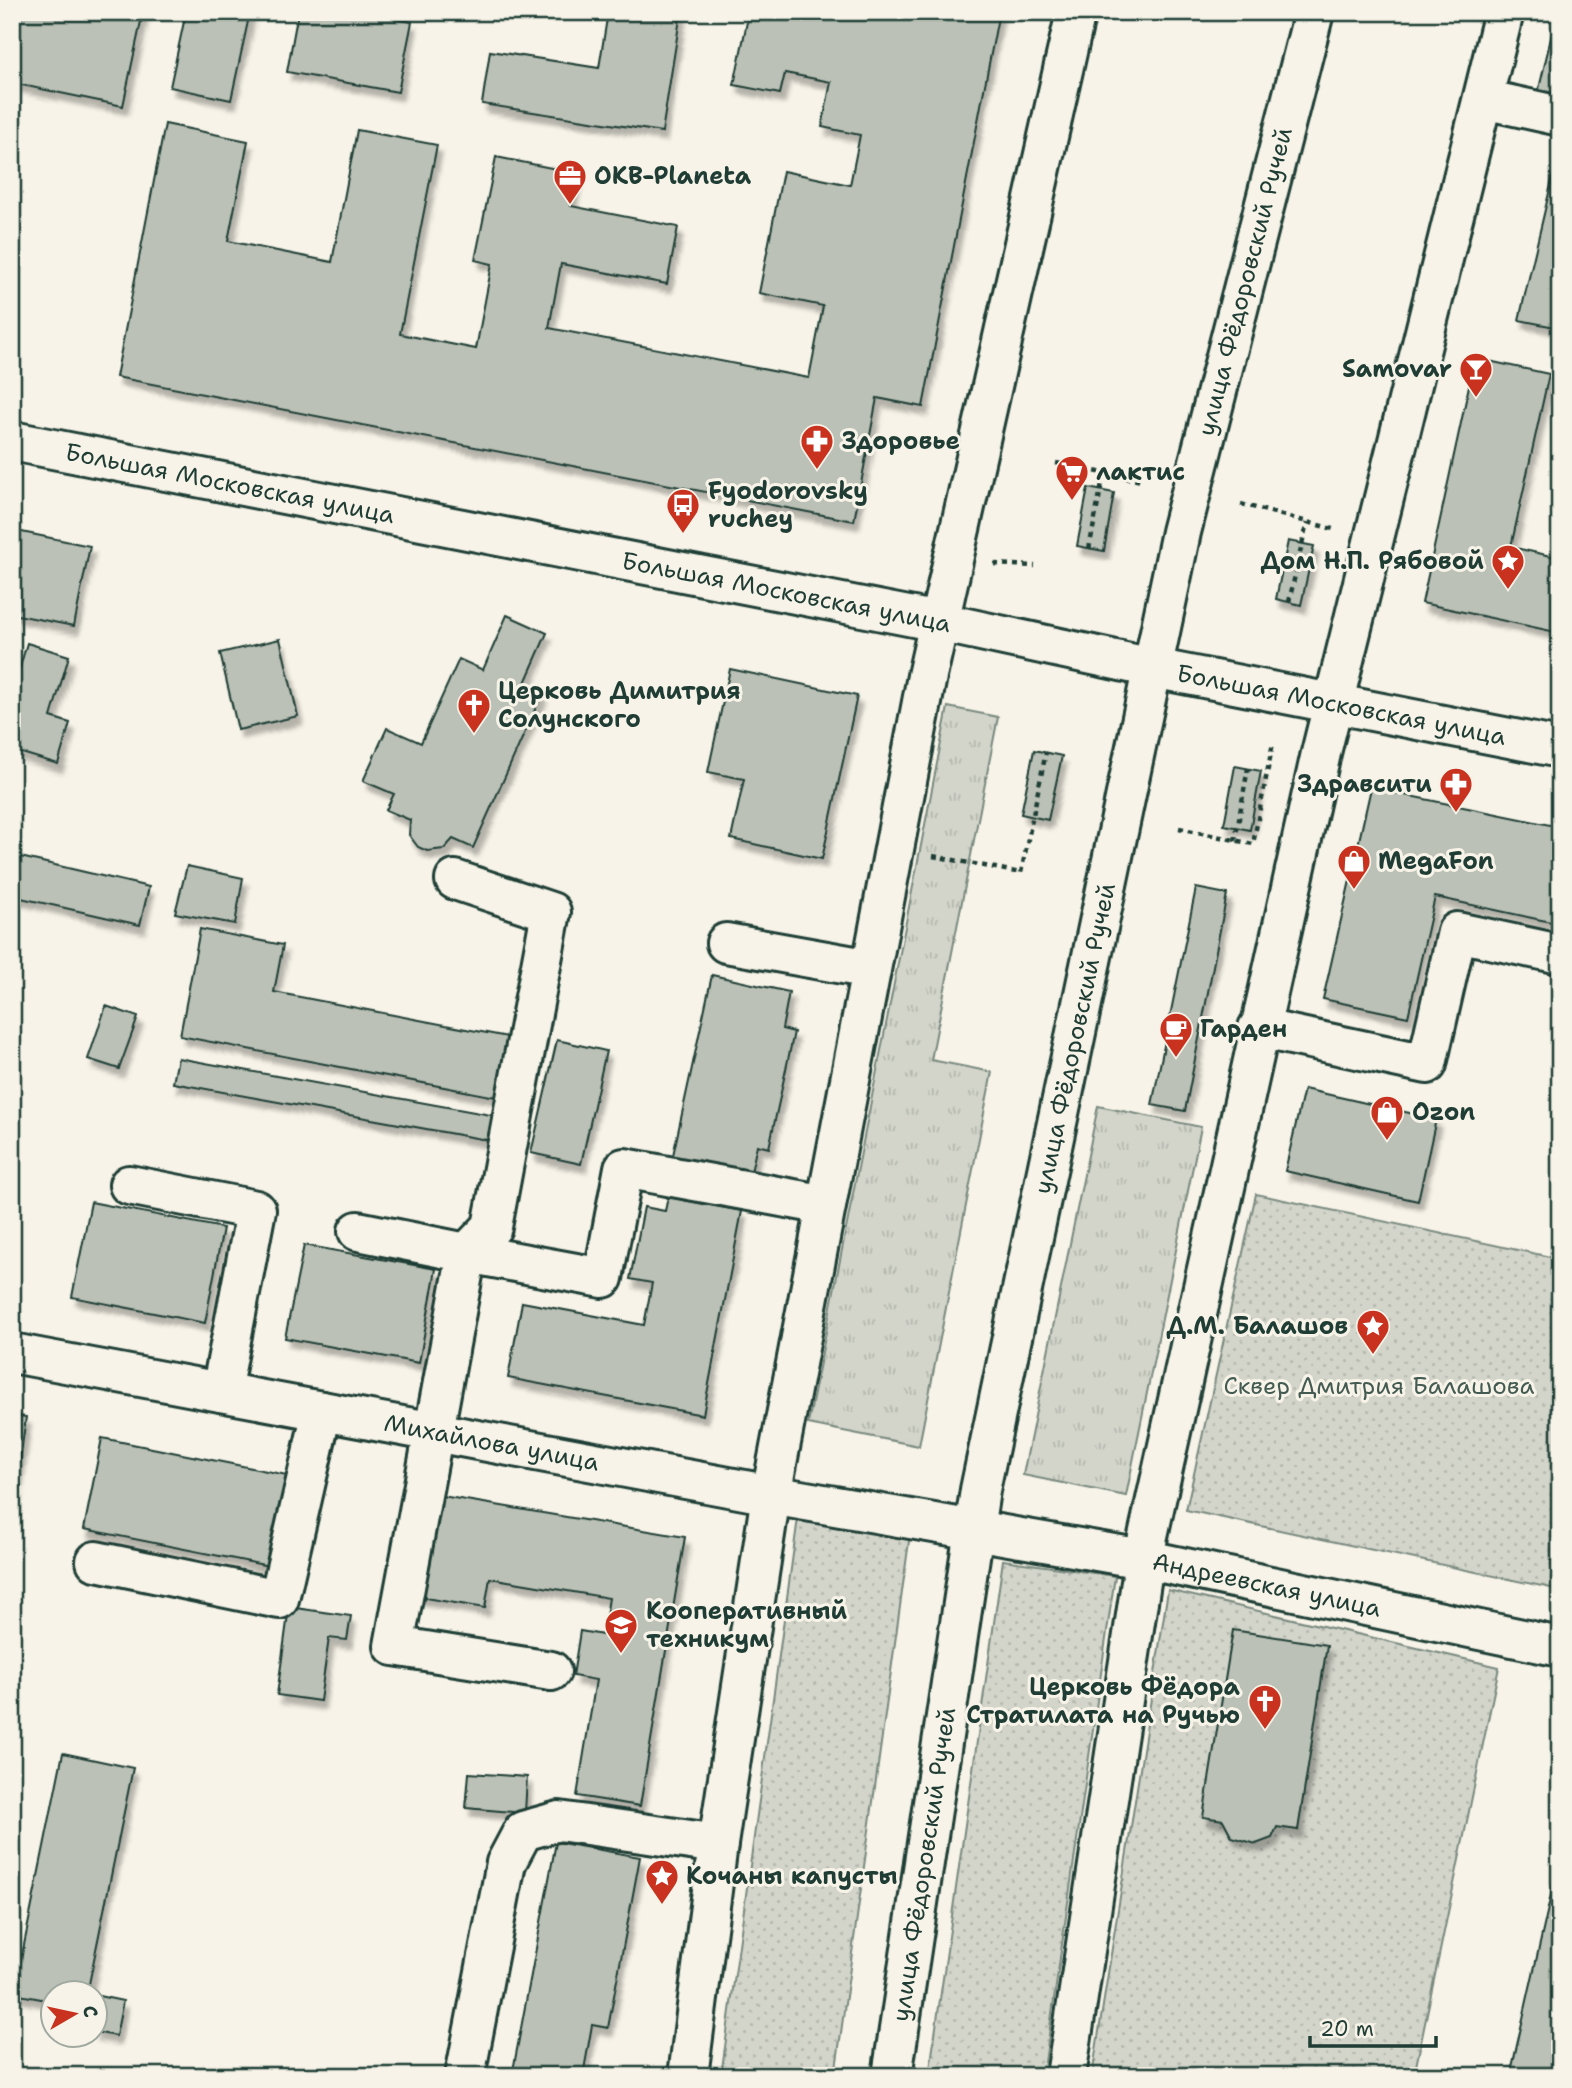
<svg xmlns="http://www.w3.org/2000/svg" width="1572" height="2088" font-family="'Shantell Sans',sans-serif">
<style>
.grass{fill:url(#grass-tufts);stroke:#79897f;stroke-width:2}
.park{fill:url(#park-dots);stroke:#79897f;stroke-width:2}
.building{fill:#bbc1b6;stroke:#1f3d34;stroke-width:2;filter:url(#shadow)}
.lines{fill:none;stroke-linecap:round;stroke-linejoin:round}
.minor-casing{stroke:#1f3d34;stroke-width:44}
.major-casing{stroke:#1f3d34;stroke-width:44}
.path{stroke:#1f3d34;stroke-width:4.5;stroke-dasharray:5 5;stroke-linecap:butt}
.minor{stroke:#f7f3e8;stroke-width:38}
.major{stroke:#f7f3e8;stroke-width:38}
.labels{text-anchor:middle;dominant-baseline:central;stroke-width:6;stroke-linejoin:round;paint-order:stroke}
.poi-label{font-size:24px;font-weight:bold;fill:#1f3d34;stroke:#f7f3e8;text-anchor:start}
.street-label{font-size:24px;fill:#1f3d34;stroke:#f7f3e8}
.park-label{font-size:24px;fill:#435b52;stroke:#f7f3e8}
</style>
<defs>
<pattern id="grass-tufts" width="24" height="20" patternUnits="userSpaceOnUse" patternTransform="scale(1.75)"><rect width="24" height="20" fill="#d3d5ca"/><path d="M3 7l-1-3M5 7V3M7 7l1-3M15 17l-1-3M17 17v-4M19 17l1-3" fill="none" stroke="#b5b8ae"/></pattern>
<pattern id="park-dots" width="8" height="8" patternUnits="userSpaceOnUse" patternTransform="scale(1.75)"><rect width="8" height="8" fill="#d3d5ca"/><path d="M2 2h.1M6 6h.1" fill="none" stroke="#b5b8ae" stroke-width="1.8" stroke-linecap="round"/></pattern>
<filter id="shadow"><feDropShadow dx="4.5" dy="8" stdDeviation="2" flood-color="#0004"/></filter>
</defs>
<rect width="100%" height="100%" fill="#f7f3e8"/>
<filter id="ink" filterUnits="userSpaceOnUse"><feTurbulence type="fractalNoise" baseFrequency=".0143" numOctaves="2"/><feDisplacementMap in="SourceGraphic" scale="14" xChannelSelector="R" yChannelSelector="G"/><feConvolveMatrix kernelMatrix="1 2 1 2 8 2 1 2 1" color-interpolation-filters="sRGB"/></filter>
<g filter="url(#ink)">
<g class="grass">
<polygon points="948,707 998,717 931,1060 992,1072 919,1446 808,1424"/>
<polygon points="1098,1106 1201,1127 1126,1496 1023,1475"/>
</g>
<g class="park">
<polygon points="1256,1194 1560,1259 1560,1590 1186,1510"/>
<polygon points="798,1518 910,1534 835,2076 721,2076"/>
<polygon points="1003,1560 1115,1576 1043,2076 929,2076"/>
<polygon points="1168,1590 1499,1667 1414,2076 1092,2076"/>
</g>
<g class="building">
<polygon points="22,12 143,12 123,106 12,83 12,59"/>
<polygon points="186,12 250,12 231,100 170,87"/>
<polygon points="298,12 362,12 412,22 398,92 287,72"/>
<polygon points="608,12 681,12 662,132 482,104 490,51 599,68"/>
<polygon points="749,12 999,12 923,407 877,398 854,521 116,377 165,124 248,141 228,241 332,262 357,130 437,145 400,334 476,349 492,264 475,260 496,157 577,173 571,206 678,227 667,284 561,264 549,328 809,378 823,306 759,293 783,171 850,185 860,135 822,127 831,82 785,73 780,94 734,85"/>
<polygon points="1557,12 1560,12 1560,97 1538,93"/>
<polygon points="1560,146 1560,328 1519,320"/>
<polygon points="1475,358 1549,374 1511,547 1560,558 1560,633 1422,603"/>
<polygon points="1088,488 1114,493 1104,551 1077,546"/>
<polygon points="12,530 90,546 74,626 12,614"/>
<polygon points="1288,541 1314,546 1301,605 1276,599"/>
<polygon points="507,615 547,633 524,685 542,694 473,848 453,839 444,849 427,851 418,847 409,835 410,820 386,810 394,794 363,781 387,728 421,743 459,659 483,670"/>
<polygon points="280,639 298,716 238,730 220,653"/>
<polygon points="27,643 69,656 51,717 70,723 58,764 12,750 12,694"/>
<polygon points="730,669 857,696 822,859 731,839 744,779 708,772"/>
<polygon points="1034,750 1062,756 1048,820 1021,814"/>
<polygon points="1235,766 1261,771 1250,830 1224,825"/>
<polygon points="1371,788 1560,827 1560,924 1435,897 1408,1017 1323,999"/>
<polygon points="12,855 149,887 140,925 12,896"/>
<polygon points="187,866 243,878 235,924 175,913"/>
<polygon points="1196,888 1227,894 1185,1111 1152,1105"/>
<polygon points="200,929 283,945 274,992 513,1038 501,1098 180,1036"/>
<polygon points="712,975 789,992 782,1029 794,1032 769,1148 757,1145 750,1177 672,1160"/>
<polygon points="106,1006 138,1017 119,1069 88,1059"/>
<polygon points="557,1040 606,1051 581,1164 531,1153"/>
<polygon points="178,1058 502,1117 498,1142 173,1083"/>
<polygon points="1304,1089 1436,1119 1418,1201 1285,1171"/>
<polygon points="668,1197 742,1211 703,1415 508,1378 522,1302 644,1325 652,1283 630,1279 644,1207 665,1211"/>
<polygon points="91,1202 223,1228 205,1323 72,1297"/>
<polygon points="304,1245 436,1269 419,1363 285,1338"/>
<polygon points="12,1415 26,1417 14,1504 12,1503"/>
<polygon points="102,1438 287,1475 269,1566 84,1529"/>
<polygon points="430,1494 685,1537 640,1806 577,1796 596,1680 573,1676 580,1631 603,1635 609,1598 490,1578 485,1608 413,1596"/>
<polygon points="289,1607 351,1616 347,1640 329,1638 320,1701 277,1695"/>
<polygon points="1233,1630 1327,1645 1298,1830 1277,1827 1272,1838 1256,1844 1232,1837 1223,1820 1203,1817"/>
<polygon points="63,1753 133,1768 87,1994 52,1994 52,2001 14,1994"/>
<polygon points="469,1773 527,1777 525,1813 466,1808"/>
<polygon points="556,1842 640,1857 608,2028 592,2025 583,2076 512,2076"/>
<polygon points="1560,1855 1560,2076 1510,2076"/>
<polygon points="94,1995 123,2001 116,2036 94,2032"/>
</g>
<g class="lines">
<defs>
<g id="minor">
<polyline points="1483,99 1560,116"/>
<path id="s1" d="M12 441 939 622 1153 668"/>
<polyline points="455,880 551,912 492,1227 467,1253"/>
<polyline points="726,943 871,969"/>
<polyline points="1258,1028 1427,1064 1457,932 1560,954"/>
<polyline points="129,1185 256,1210 221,1392"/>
<polyline points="358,1231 467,1253 394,1646 551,1671"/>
<polyline points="467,1253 603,1278 624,1168 826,1205"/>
<path id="s2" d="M12 1353 771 1495 1143 1559 1560 1647"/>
<polyline points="96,1561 279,1599 322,1411"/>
<polyline points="465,2076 506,1863 523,1831 559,1821 718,1844"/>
<polyline points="688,2076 718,1844 771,1495 927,676 1076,12"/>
<polyline points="1066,2076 1148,1536 1321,753 1504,12"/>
</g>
<g id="major">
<path id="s3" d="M1153 668 1560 748"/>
<path id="s4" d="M892 2076 980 1490 1181 532 1314 12"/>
</g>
</defs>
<use href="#minor" class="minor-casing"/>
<use href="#major" class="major-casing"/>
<g class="path">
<polyline points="1056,463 1141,481"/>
<polyline points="1241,504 1333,529"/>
<polyline points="1089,549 1104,473"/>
<polyline points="994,564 1035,566"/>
<polyline points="1289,602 1307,522"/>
<polyline points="1179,828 1253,844 1273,743"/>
<polyline points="1235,841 1248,768"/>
<polyline points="933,856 1021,873 1046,752"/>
</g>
<use href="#minor" class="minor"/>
<use href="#major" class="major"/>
</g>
</g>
<defs>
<symbol id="office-pin" viewBox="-11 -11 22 30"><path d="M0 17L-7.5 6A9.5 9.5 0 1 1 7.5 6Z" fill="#c8321e" stroke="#f7f3e8"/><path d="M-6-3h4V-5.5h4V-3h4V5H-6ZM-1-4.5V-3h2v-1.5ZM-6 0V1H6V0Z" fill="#fff"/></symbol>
<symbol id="bar-pin" viewBox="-11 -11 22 30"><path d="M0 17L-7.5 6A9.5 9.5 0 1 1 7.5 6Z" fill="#c8321e" stroke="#f7f3e8"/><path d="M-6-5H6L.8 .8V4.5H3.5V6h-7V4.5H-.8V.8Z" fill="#fff"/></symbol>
<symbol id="pharmacy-pin" viewBox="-11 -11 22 30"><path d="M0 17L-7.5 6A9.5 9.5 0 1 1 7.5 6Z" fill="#c8321e" stroke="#f7f3e8"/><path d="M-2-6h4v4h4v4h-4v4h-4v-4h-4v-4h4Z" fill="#fff"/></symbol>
<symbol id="supermarket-pin" viewBox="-11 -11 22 30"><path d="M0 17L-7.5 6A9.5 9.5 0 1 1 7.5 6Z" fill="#c8321e" stroke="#f7f3e8"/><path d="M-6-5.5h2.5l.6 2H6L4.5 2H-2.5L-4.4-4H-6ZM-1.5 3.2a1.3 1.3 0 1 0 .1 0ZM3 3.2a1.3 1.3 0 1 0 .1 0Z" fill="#fff"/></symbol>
<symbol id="bus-pin" viewBox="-11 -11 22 30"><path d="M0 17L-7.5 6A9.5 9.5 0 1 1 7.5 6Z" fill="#c8321e" stroke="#f7f3e8"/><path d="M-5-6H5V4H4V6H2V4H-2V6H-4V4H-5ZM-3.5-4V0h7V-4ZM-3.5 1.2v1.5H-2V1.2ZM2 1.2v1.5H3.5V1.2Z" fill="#fff"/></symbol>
<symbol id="sight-pin" viewBox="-11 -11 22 30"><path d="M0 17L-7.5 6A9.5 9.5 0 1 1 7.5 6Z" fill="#c8321e" stroke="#f7f3e8"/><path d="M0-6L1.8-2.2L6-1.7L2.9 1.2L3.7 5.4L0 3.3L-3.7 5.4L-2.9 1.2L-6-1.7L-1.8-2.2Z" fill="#fff"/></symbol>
<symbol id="church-pin" viewBox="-11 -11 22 30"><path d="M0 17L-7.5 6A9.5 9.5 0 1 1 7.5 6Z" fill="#c8321e" stroke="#f7f3e8"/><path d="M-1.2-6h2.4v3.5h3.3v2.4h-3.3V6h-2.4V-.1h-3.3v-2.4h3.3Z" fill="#fff"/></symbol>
<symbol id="shop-pin" viewBox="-11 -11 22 30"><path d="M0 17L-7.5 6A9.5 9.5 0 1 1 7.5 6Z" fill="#c8321e" stroke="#f7f3e8"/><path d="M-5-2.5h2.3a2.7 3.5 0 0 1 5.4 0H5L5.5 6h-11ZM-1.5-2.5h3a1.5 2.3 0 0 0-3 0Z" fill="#fff"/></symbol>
<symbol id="cafe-pin" viewBox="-11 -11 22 30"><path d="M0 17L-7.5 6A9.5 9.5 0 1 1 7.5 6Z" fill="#c8321e" stroke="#f7f3e8"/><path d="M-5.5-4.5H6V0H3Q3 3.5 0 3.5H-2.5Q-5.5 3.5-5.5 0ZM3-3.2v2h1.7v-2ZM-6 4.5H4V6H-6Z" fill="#fff"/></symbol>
<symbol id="university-pin" viewBox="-11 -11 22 30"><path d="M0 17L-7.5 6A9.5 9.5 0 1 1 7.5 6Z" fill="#c8321e" stroke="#f7f3e8"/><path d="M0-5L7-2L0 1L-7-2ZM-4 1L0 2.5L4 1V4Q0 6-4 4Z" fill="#fff"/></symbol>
</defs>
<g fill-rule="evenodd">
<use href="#office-pin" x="551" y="157" width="38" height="52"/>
<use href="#bar-pin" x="1457" y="350" width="38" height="52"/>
<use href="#pharmacy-pin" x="798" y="422" width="38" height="52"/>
<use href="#supermarket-pin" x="1053" y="453" width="38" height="52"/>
<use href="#bus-pin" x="664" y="486" width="38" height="52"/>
<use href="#sight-pin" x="1489" y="542" width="38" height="52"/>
<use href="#church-pin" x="455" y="686" width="38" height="52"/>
<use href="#pharmacy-pin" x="1437" y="765" width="38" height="52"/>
<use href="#shop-pin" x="1335" y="842" width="38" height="52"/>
<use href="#cafe-pin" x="1157" y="1010" width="38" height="52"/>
<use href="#shop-pin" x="1368" y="1093" width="38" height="52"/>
<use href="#sight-pin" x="1354" y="1307" width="38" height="52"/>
<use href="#university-pin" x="602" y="1606" width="38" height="52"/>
<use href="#church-pin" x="1246" y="1682" width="38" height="52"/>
<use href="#sight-pin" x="643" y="1857" width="38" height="52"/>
</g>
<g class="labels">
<g class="poi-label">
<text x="594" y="176">OKB-Planeta</text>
<text x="1452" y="369" text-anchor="end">Samovar</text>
<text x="842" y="441">Здоровье</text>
<text x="1096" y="472">лактис</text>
<text x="708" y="491">Fyodorovsky<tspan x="708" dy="28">ruchey</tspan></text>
<text x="1484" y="561" text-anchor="end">Дом Н.П. Рябовой</text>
<text x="498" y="691">Церковь Димитрия<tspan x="498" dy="28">Солунского</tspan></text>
<text x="1432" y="784" text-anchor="end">Здравсити</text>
<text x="1378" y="861">MegaFon</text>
<text x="1200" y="1029">Гарден</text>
<text x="1412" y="1112">Ozon</text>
<text x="1348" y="1326" text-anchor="end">Д.М. Балашов</text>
<text x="646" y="1611">Кооперативный<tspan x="646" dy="28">техникум</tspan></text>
<text x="1240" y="1687" text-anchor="end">Церковь Фёдора<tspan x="1240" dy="28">Стратилата на Ручью</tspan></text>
<text x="686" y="1876">Кочаны капусты</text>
</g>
<g class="street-label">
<text stroke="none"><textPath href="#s4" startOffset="1830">улица Фёдоровский Ручей</textPath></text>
<text stroke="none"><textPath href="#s1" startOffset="222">Большая Московская улица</textPath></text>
<text stroke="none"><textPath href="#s1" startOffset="789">Большая Московская улица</textPath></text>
<text stroke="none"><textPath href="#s3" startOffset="192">Большая Московская улица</textPath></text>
<text stroke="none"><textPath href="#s4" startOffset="1054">улица Фёдоровский Ручей</textPath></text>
<text stroke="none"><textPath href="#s2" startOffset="488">Михайлова улица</textPath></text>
<text stroke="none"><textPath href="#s2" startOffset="1276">Андреевская улица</textPath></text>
<text stroke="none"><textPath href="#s4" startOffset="214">улица Фёдоровский Ручей</textPath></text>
</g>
<g class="park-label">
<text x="1379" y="1386">Сквер Дмитрия Балашова</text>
</g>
</g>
<rect width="1572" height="2088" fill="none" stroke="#f7f3e8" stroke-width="42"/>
<rect x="21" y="21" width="1530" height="2046" fill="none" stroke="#1f3d34" stroke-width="2.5" filter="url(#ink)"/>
<g transform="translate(74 2014) rotate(81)"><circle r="33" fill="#f7f3e8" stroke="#a1aaa0" stroke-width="2"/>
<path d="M0-5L12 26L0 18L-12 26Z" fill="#c8321e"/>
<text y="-10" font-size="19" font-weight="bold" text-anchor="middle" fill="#1f3d34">С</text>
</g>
<path d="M1310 2036v10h126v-10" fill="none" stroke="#1f3d34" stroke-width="3.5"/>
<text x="1320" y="2036" font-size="21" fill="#1f3d34" stroke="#f7f3e8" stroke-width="5" paint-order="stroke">20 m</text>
</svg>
